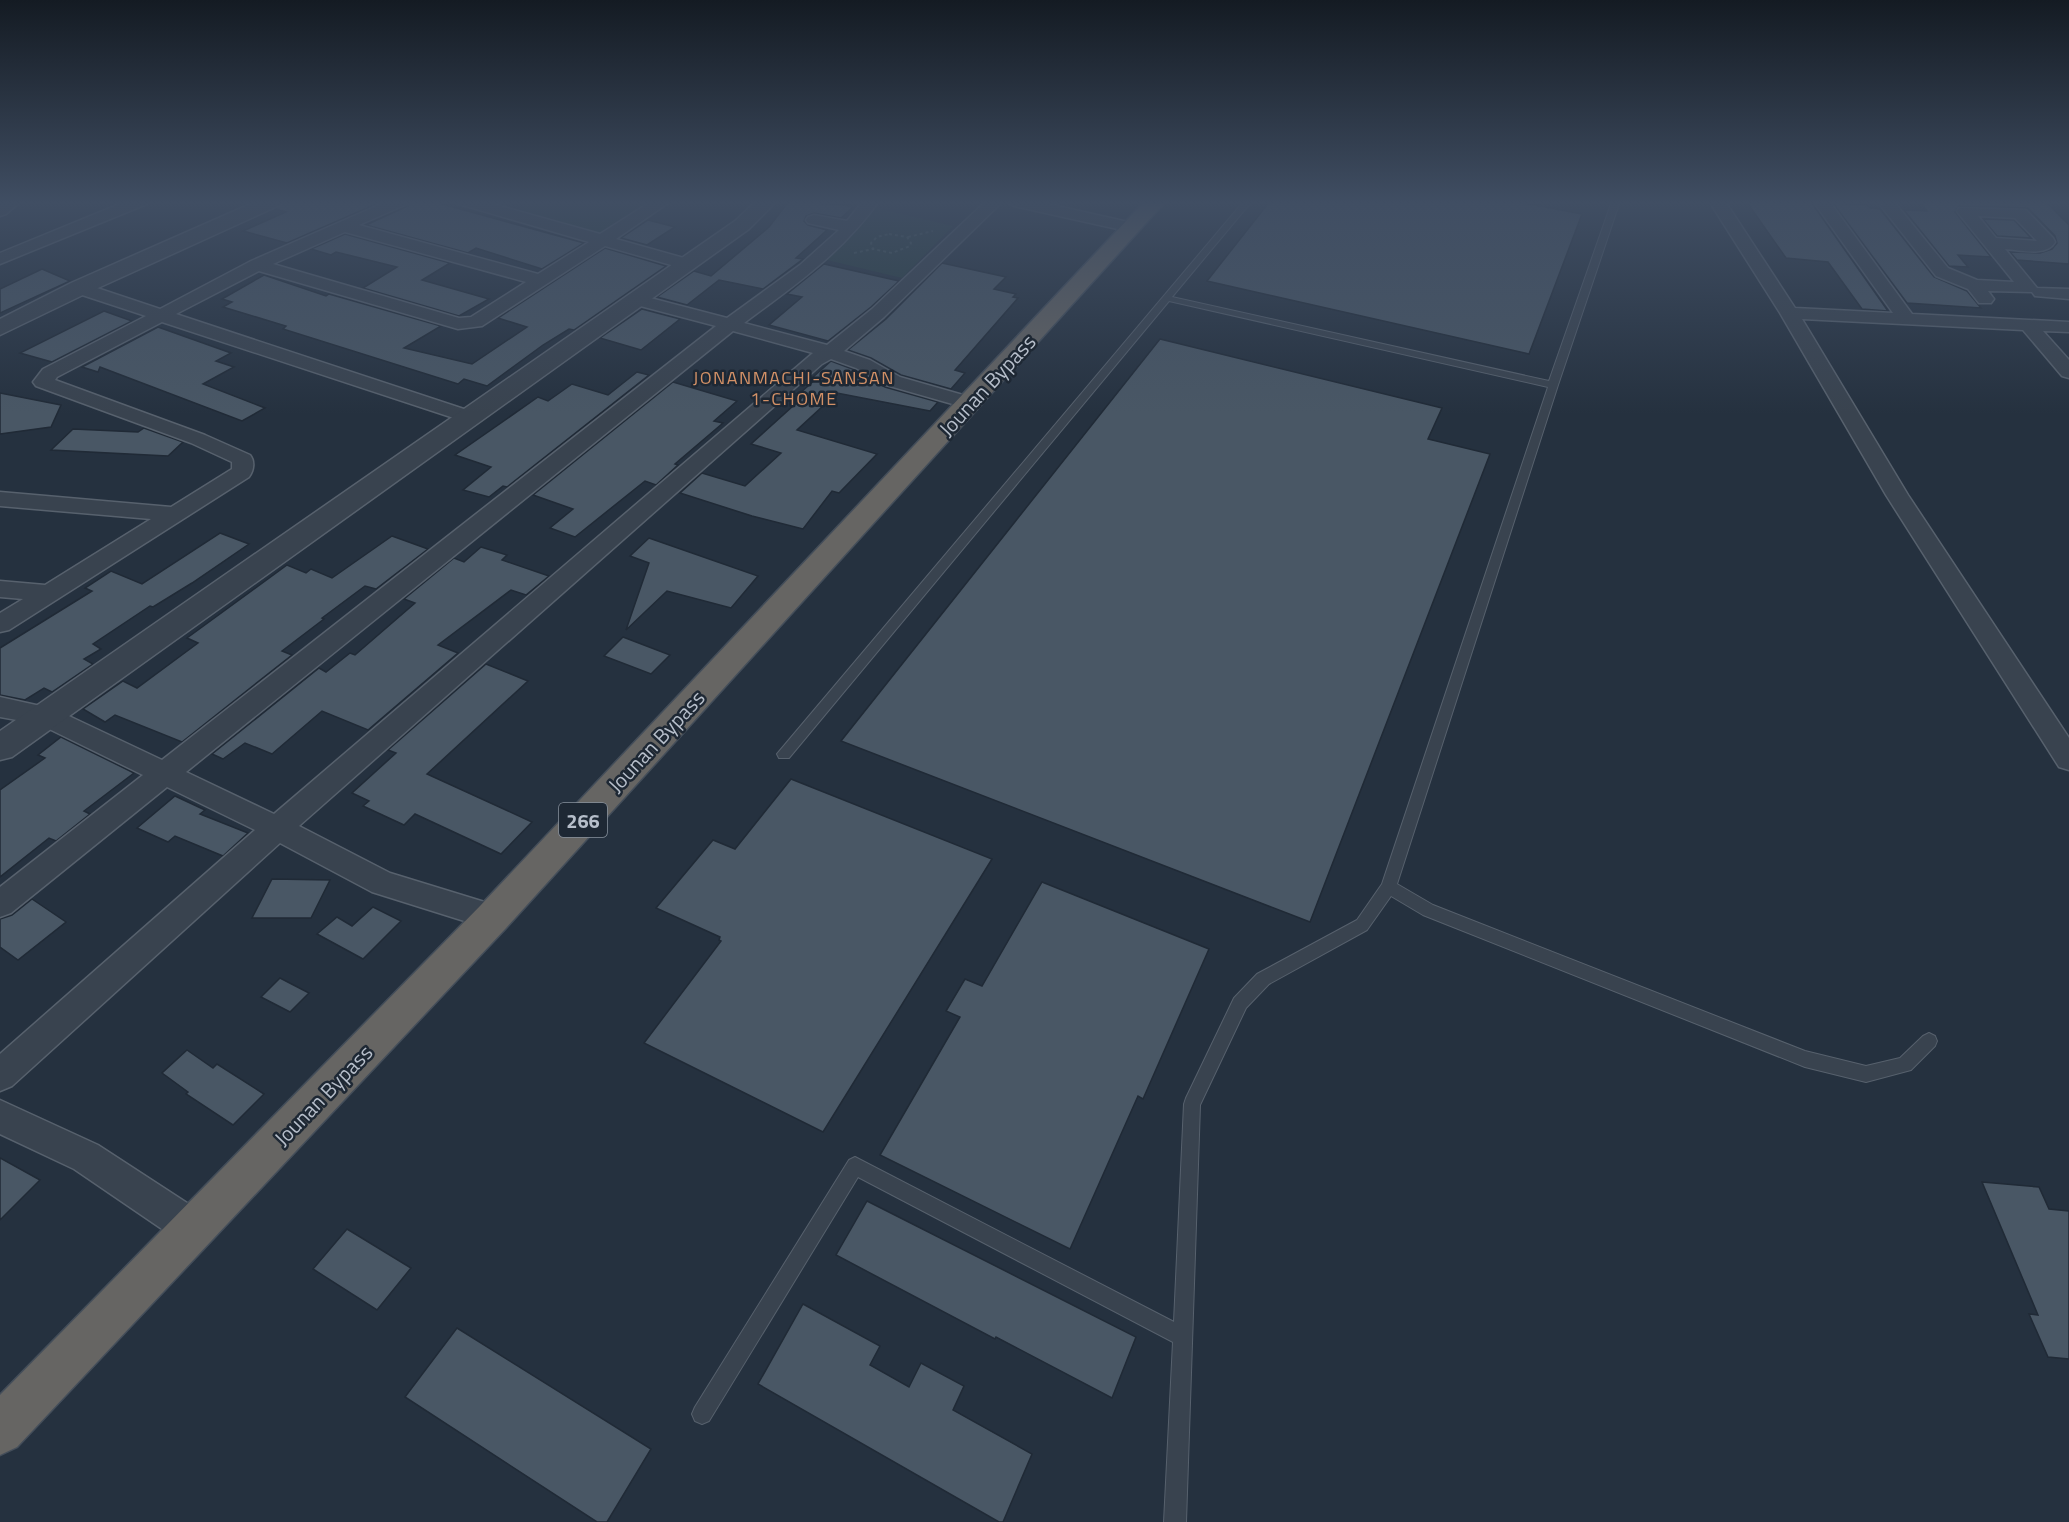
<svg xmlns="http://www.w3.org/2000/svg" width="2069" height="1522" font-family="'Titillium Web',sans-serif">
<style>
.green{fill:#273e40}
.building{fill:#495765;stroke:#202a36;stroke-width:1.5}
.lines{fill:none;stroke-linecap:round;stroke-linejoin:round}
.service-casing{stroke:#57616d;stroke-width:2}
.minor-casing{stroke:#57616d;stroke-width:3}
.tertiary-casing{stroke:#57616d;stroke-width:3}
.trunk-casing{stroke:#444e5a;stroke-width:3}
.path{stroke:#455b5d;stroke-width:2;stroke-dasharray:3 3;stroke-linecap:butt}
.service{fill:#39434f;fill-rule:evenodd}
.minor{fill:#39434f;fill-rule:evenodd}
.tertiary{fill:#39434f;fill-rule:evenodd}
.trunk{fill:#666563;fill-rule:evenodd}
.labels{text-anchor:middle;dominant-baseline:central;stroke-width:5;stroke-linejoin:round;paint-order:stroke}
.far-neighbourhood-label{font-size:18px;letter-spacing:1.5px;fill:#d39167;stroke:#1e2834}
.shield{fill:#1e2834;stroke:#88919d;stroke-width:1.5}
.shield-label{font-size:20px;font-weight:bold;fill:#b6beca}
.street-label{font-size:21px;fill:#b6beca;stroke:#1e2834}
</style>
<rect width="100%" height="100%" fill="#25313f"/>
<g class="green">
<polygon points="529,201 648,201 599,233 517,213"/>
<polygon points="876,208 953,226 902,278 827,260"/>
</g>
<g class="building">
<polygon points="285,201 383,201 287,243 243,231 286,212 276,209"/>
<polygon points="411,201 431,201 584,243 542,269 476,248 468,253 366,225 408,206"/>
<polygon points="789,201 854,206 841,218 814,213 806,216 804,221 808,225 827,230 796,258 803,259 763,289 719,280 687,305 657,297 694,271 711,276 769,227"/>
<polygon points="1270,201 1513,201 1582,214 1529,354 1207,281"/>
<polygon points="1746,201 1811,202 1888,311 1862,309 1828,262 1786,258"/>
<polygon points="1919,201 2045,201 2069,225 2069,264 2017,260 2010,252 2040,253 2052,249 2057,243 2055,236 2028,208 1959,206 1955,212 1991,257 1958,255 1968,267 1949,266 1904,210 1927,211"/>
<polygon points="1833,203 1867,205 1870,208 1880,209 1934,277 1967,291 1981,308 1907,303"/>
<polygon points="1983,219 2014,220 2031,238 1997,236"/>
<polygon points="648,220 675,227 647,245 621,238"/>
<polygon points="345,234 450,263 422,280 489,299 459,316 363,288 397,267 336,252 331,255 311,249"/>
<polygon points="605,248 666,266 574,330 569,329 543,345 487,386 464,379 458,384 283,329 286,326 223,307 232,302 222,299 264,275 326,296 329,294 441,326 404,348 472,364 527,327 498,318"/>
<polygon points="942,263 1006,277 994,289 1016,294 1013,297 1018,298 955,370 965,373 951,389 901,375 871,358 848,350 886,319"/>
<polygon points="824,264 899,281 871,307 828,341 769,325 802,297 787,294"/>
<polygon points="42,269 70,281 0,313 0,289"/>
<polygon points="642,309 680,319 641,350 600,338"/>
<polygon points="104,311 132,321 52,362 20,353"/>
<polygon points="158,327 231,353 216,361 234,367 203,384 265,408 242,421 100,367 98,372 82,367"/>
<polygon points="1160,339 1442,408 1428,439 1490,454 1310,922 841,741"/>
<polygon points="831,361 855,370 885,387 938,402 930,411 837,393 797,430 877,454 839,493 832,491 803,529 752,516 680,493 702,473 745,486 781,453 751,444 804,396 799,394 816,379 812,378"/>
<polygon points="637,372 649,375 507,487 503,486 489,497 463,490 491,467 455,455 538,397 548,401 572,384 608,395"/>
<polygon points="673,382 737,401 714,421 723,423 675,464 678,465 656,485 645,481 575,537 550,528 573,509 533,495"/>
<polygon points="0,393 61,405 51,427 0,434"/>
<polygon points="144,428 183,442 168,456 51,450 73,429 138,432"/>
<polygon points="220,533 249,544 192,583 153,607 150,606 93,644 101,649 84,659 93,664 52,692 44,688 25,700 0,695 0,648 92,591 85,588 111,571 142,584"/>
<polygon points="392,536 428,549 376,589 365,586 322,618 324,619 282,651 292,655 182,742 115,715 105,722 83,709 123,681 137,688 198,643 187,638 287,565 306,573 311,569 332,578"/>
<polygon points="649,538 758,576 731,608 667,591 626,630 649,563 630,556"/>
<polygon points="481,547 507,555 502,560 549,576 526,595 511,590 438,645 458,653 368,730 322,711 272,754 245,743 223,759 212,754 319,668 326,672 350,653 355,655 415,603 404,599 454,558 464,562"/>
<polygon points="623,637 670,655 651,674 604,656"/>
<polygon points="486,664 528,681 427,774 532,822 501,854 415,814 404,825 363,806 369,801 352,793 396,753 388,750"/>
<polygon points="61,737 134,773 84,811 90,814 56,841 49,838 0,877 0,790 45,758 38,755"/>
<polygon points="791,779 992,859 823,1132 644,1043 721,941 719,940 720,937 656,908 713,840 735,849"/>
<polygon points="175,796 205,810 200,814 248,833 223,856 175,836 168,842 137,828"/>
<polygon points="272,879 330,880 311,918 252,918"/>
<polygon points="1042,882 1209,949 1143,1099 1138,1096 1070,1249 880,1155 960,1017 946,1011 965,979 982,986"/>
<polygon points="32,899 66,922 18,960 0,947 0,919 12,915"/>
<polygon points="373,907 401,921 363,959 317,934 337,917 352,926"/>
<polygon points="280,978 309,993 290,1012 261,997"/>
<polygon points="187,1050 213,1068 217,1064 264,1094 233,1125 186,1094 188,1092 162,1073"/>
<polygon points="0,1158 40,1180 0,1220"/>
<polygon points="1982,1182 2039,1187 2049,1209 2069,1211 2069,1359 2048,1357 2029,1314 2038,1315"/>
<polygon points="867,1201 1136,1337 1112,1398 996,1337 995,1339 836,1255"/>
<polygon points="347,1229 411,1268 377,1310 313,1269"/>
<polygon points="803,1304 880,1346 870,1365 909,1387 921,1363 964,1386 953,1410 1032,1454 1003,1522 999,1522 758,1384"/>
<polygon points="457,1328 651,1449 607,1522 597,1522 405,1397"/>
</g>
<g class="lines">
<defs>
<polygon id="service" points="1244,201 1252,201 1172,297 1549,381 1612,201 1620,201 1558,385 1397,884 1433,905 1805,1051 1866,1066 1900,1058 1923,1036 1929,1033 1935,1036 1937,1041 1935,1046 1911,1070 1866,1082 1805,1067 1423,915 1391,896 1367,930 1269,984 1246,1008 1200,1105 1186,1522 1164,1522 1173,1342 858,1177 709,1421 702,1424 695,1421 692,1414 695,1407 849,1160 855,1157 1174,1322 1184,1104 1186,1098 1234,998 1257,974 1357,920 1382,884 1548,387 1169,301 789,758 779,758 777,754"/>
<g id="minor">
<polygon points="3,201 21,201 6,214 0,216 0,203"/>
<polygon points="127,201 149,201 147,204 0,264 0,253"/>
<path d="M388 201H409L407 204 359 225 538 274 589 242 459 204 457 201H482L600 234 652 201H671L616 239 691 260 694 264 691 268 685 269 605 246 482 326 458 329 259 271 176 314 476 413 479 417 476 421 469 423 162 322 57 377 55 380 205 435 250 455C255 461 254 470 249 477L9 630 0 632V613L23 599 0 597V581L45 585 151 519 0 506V492L171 507 232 469V462L191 443 36 386 33 382 43 369 146 316 73 292 70 288 73 284H85L160 309 251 261ZM345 232 526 282 471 317 459 318 273 264Z"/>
<path d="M863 201H879C843 252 794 286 744 323L827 345 872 309 986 201H1003L884 317 844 351 870 360 900 377 977 399 980 403 977 407 970 409 886 385 856 368 831 359 822 364 299 826 390 873 504 908 508 917 504 926 493 930 372 892 280 843 12 1086 0 1091V1054L255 830 167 787 11 913 0 917V887L143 775 39 724 0 717V697L54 709 162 760 716 326 629 303 626 299 629 295 635 294 727 318 800 265 839 230 808 223 806 220 808 217 814 215 847 221ZM733 331 813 353 274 814 186 772Z"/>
<polygon points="1006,201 1035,201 1137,224 1139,227 1131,232 1014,206"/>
<polygon points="1709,201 1725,201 1795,308 1893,313 1813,201 1829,201 1912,314 2069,322 2069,332 2043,331 2069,360 2069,378 2062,376 2023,330 1802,319 1908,495 2069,738 2069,770 2059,767 1886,495 1780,313"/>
<path d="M1889 201 1895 203 1948 268 1977 280 2014 282 1959 214 1957 211 1959 208 2026 210 2053 238 2055 242C2047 257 2020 250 2005 249L2037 288 2069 289V299L2035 296 2032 292 1988 291 1994 299 1991 303H1979L1968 289 1936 276 1881 206ZM1978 216 2015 218 2037 241 1996 238Z"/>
<polygon points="0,1100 98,1145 207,1216 212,1229 207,1242 194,1247 181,1242 74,1169 0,1134"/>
</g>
<g id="tertiary">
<polygon points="257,201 283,201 280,205 87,293 0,335 0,319 71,283"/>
<polygon points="756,201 777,201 749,229 12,757 0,760 0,731 735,221"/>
</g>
<polygon id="trunk" points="1145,201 1166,201 506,928 17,1447 0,1455 0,1395 480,906"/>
</defs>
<use href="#service" class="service-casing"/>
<use href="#minor" class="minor-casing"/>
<use href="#tertiary" class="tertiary-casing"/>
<use href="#trunk" class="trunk-casing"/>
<g class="path">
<polygon points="889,234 907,237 911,243 910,246 892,253 873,249 871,243 877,237"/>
<polyline points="908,237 933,231"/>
<polyline points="854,253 873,249"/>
</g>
<use href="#service" class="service"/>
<use href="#minor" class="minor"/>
<use href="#tertiary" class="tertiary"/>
<use href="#trunk" class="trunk"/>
</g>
<linearGradient id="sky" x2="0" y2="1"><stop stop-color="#141b23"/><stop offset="0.49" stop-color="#404e63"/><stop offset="1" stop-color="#404e63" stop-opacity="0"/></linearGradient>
<rect width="2069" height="414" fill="url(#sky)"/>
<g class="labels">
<g class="far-neighbourhood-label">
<text x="794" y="377">JONANMACHI-SANSAN<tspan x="794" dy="21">1-CHOME</tspan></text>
</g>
<rect class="shield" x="559" y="803" width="48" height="34" rx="4.5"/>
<g class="shield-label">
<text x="583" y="820">266</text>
</g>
<g class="street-label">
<text transform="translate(987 385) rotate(-47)">Jounan Bypass</text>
<text transform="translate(656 741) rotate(-47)">Jounan Bypass</text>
<text transform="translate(323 1095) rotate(-46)">Jounan Bypass</text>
</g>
</g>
</svg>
